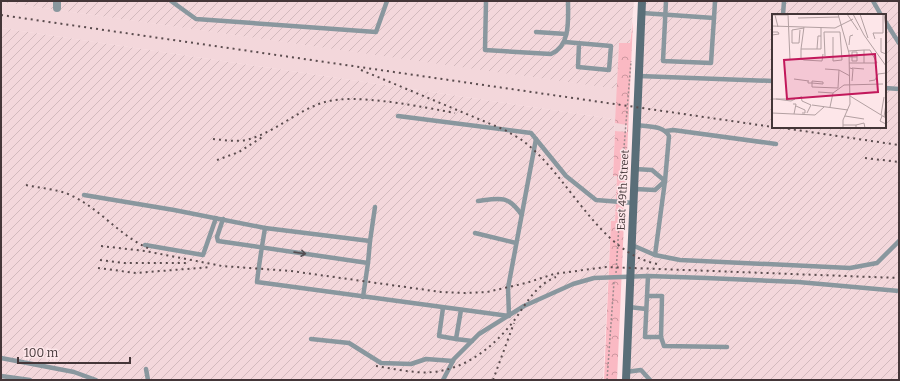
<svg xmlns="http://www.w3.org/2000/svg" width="900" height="381" font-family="Bitter,serif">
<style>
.built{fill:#f3d7db}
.industrial{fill:url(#industrial-furrows);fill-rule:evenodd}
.park{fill:url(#park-crowns)}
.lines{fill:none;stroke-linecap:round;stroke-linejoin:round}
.path{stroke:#9d8a8d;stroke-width:1.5;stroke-dasharray:2 2;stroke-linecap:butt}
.lane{stroke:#89979e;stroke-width:4.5}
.street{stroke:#89979e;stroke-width:8}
.secondary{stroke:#5a6e78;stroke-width:8}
.rail{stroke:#5b4c4e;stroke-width:2;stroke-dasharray:2 4;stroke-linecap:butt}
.oneway{stroke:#554e52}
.labels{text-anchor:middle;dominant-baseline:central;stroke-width:3;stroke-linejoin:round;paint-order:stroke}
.street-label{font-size:11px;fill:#443638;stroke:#fde6e9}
.inset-road{fill:none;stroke:#b3a0a2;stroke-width:1}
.view{fill:#c2185b;fill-opacity:0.15;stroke:#c2185b;stroke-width:2}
.inset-edge{fill:none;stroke:#443638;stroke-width:2}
</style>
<defs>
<pattern id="industrial-furrows" width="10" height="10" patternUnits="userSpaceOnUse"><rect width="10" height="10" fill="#f3d7db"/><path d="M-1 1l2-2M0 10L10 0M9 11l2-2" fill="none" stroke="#d2b9bd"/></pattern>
<pattern id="park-crowns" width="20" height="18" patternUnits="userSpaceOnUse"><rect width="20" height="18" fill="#fab9c3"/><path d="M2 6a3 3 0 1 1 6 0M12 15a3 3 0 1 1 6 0" fill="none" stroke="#cc979f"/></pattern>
</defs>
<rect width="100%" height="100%" fill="#fde6e9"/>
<polygon class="built" points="1,2 627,90 626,133 615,131 613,119 1,28"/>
<g class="industrial">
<polygon points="634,1 630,43 619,43 617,89 1,2"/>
<path d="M642 1H899V380H626ZM773 15H885V127H773Z"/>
<polygon points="1,28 613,119 615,131 613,176 617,176 615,221 611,222 603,380 1,380"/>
</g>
<polygon class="park" points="633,21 617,380 604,380 611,221 615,221 617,176 613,176 615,131 627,132 627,125 615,123 619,43 630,43"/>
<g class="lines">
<g class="path">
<polyline points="620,197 631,61"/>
<polyline points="616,273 620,208"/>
<polyline points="607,380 614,282"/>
</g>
<g class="lane">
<polyline points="171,1 196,19 376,32 387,1"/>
<path d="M486 1 485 50 551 54C571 46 568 19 568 1"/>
<polyline points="666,1 663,61 711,63 714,18"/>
<polyline points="873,1 881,15"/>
<polyline points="642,13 714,18 715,1"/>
<polyline points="783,15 784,1"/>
<polyline points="885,21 899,43"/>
<polyline points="536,32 566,34"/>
<polyline points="565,42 611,46 609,70 578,67 579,44"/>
<polyline points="639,76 773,81"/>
<polyline points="885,88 899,89"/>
<polyline points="398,116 531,133 566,176 596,200 634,203"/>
<path d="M637 125C648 127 663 125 669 136L665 181 655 255"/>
<polyline points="666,131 673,130 776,144"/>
<polyline points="635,169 652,170 665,181"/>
<polyline points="635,189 655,190 665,181"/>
<polyline points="84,195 174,210 265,228"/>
<path d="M478 201C500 198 508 195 521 214"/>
<path d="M223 219 217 237 218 241 368 263 370 241 265 228C262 246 259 264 257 282L509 316 508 288 536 139"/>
<polyline points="475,233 516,243"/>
<polyline points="370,241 375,207"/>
<polyline points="145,245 203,255 216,218"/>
<polyline points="632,245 655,255 680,260 850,268 877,263 899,241"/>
<path d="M647 296H662L661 337H645C646 317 647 296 648 276"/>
<polyline points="363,297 368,263"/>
<polyline points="629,307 646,309"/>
<polyline points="443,308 439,336 456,339"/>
<polyline points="461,310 456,339 472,341"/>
<polyline points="661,337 664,346 727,347"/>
<polyline points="311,339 349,343 381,363 411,364 426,359 453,361"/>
<polyline points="1,358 74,372 96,380"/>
<polyline points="146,369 148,380"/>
<polyline points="626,372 641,370 650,380"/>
<polyline points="1,376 30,380"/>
<polyline points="443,380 454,359 479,334 524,306 573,284 594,278 648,276 706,278 798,282 899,291"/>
</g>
<polyline class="street" points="57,8 57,1"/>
<polyline class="secondary" points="626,380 642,1"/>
<g class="rail">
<polyline points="1,15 773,127"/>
<path d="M361 70 505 130C511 134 518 137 523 141 569 175 598 252 657 264"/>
<polyline points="776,127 899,145"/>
<path d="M213 139C224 140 235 142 246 140 275 133 297 110 325 102 356 93 423 107 455 113"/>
<polyline points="865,158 899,162"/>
<polyline points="217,160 239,152 264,136"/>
<path d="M26 185C40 188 55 189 68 194 99 207 119 236 150 249"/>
<polyline points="101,246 145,251 222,266 291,271 441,292 463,293 487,292 526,283 554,274 606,267 899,278"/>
<polyline points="100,260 124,263 189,263"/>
<polyline points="98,268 136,273 211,267"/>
<path d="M376 366C389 368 403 371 416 372 458 376 492 350 516 318 527 302 536 285 556 277"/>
<polyline points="493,380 514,323"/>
</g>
</g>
<defs><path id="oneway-shaft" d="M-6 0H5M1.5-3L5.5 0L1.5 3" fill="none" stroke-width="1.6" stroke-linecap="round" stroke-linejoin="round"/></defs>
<use class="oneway" href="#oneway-shaft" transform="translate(300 253) rotate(8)"/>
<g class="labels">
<g class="street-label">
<text transform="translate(623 190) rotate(-87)">East 49th Street</text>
</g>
</g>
<g transform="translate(772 14)">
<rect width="114" height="114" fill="#fde6e9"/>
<path class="inset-road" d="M16 0 18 46M66 0 77 39 78 90 71 106V114M75 0 86 16M81 0 92 21 114 52M88 0 96 24M112 0 114 14M0 1H16M3 1 6 13M26 4 67 3M0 12 63 14 81 5M32 13 29 35H49V13M28 16 27 29H20V16L32 14M0 18H6L7 20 0 21M109 24V38L114 40M103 25 101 19H111V0M77 31 78 22 81 21M29 35V45L32 46 50 47 51 40M45 35 46 22H49M92 36H98L105 49H92M77 37 92 36V49H77M53 42 52 18H68L70 46 61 47V23M77 43H85V38H80V47H85V43M78 54 81 55 80 67M80 54 92 55M53 55 67 56 78 62M22 65 37 67M36 67V69H40L51 70V68L40 67V69M97 67 103 66 106 60 114 59M40 69V73L66 74 67 56M46 78 61 79M29 82 30 87 39 91 35 99M78 82 114 104M0 85H23L19 87 4 85M21 90H24L22 100M40 91 76 96M24 92 33 96V99H30M58 93 61 79 72 71 111 70M0 99 43 101 52 93M109 101 112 83M73 102 92 105M110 102 108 107 114 110M112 103 114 90M71 111H84V114M84 111 92 109 93 114"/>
<path class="view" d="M103 40 106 78 15 85 12 46Z"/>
<rect width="114" height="114" class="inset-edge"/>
</g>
<rect width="900" height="381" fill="none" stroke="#443638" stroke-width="4"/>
<path d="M18 357v6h112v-6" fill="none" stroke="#443638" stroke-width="2"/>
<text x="24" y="357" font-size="12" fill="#443638" stroke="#fde6e9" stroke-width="3" paint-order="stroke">100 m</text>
</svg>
